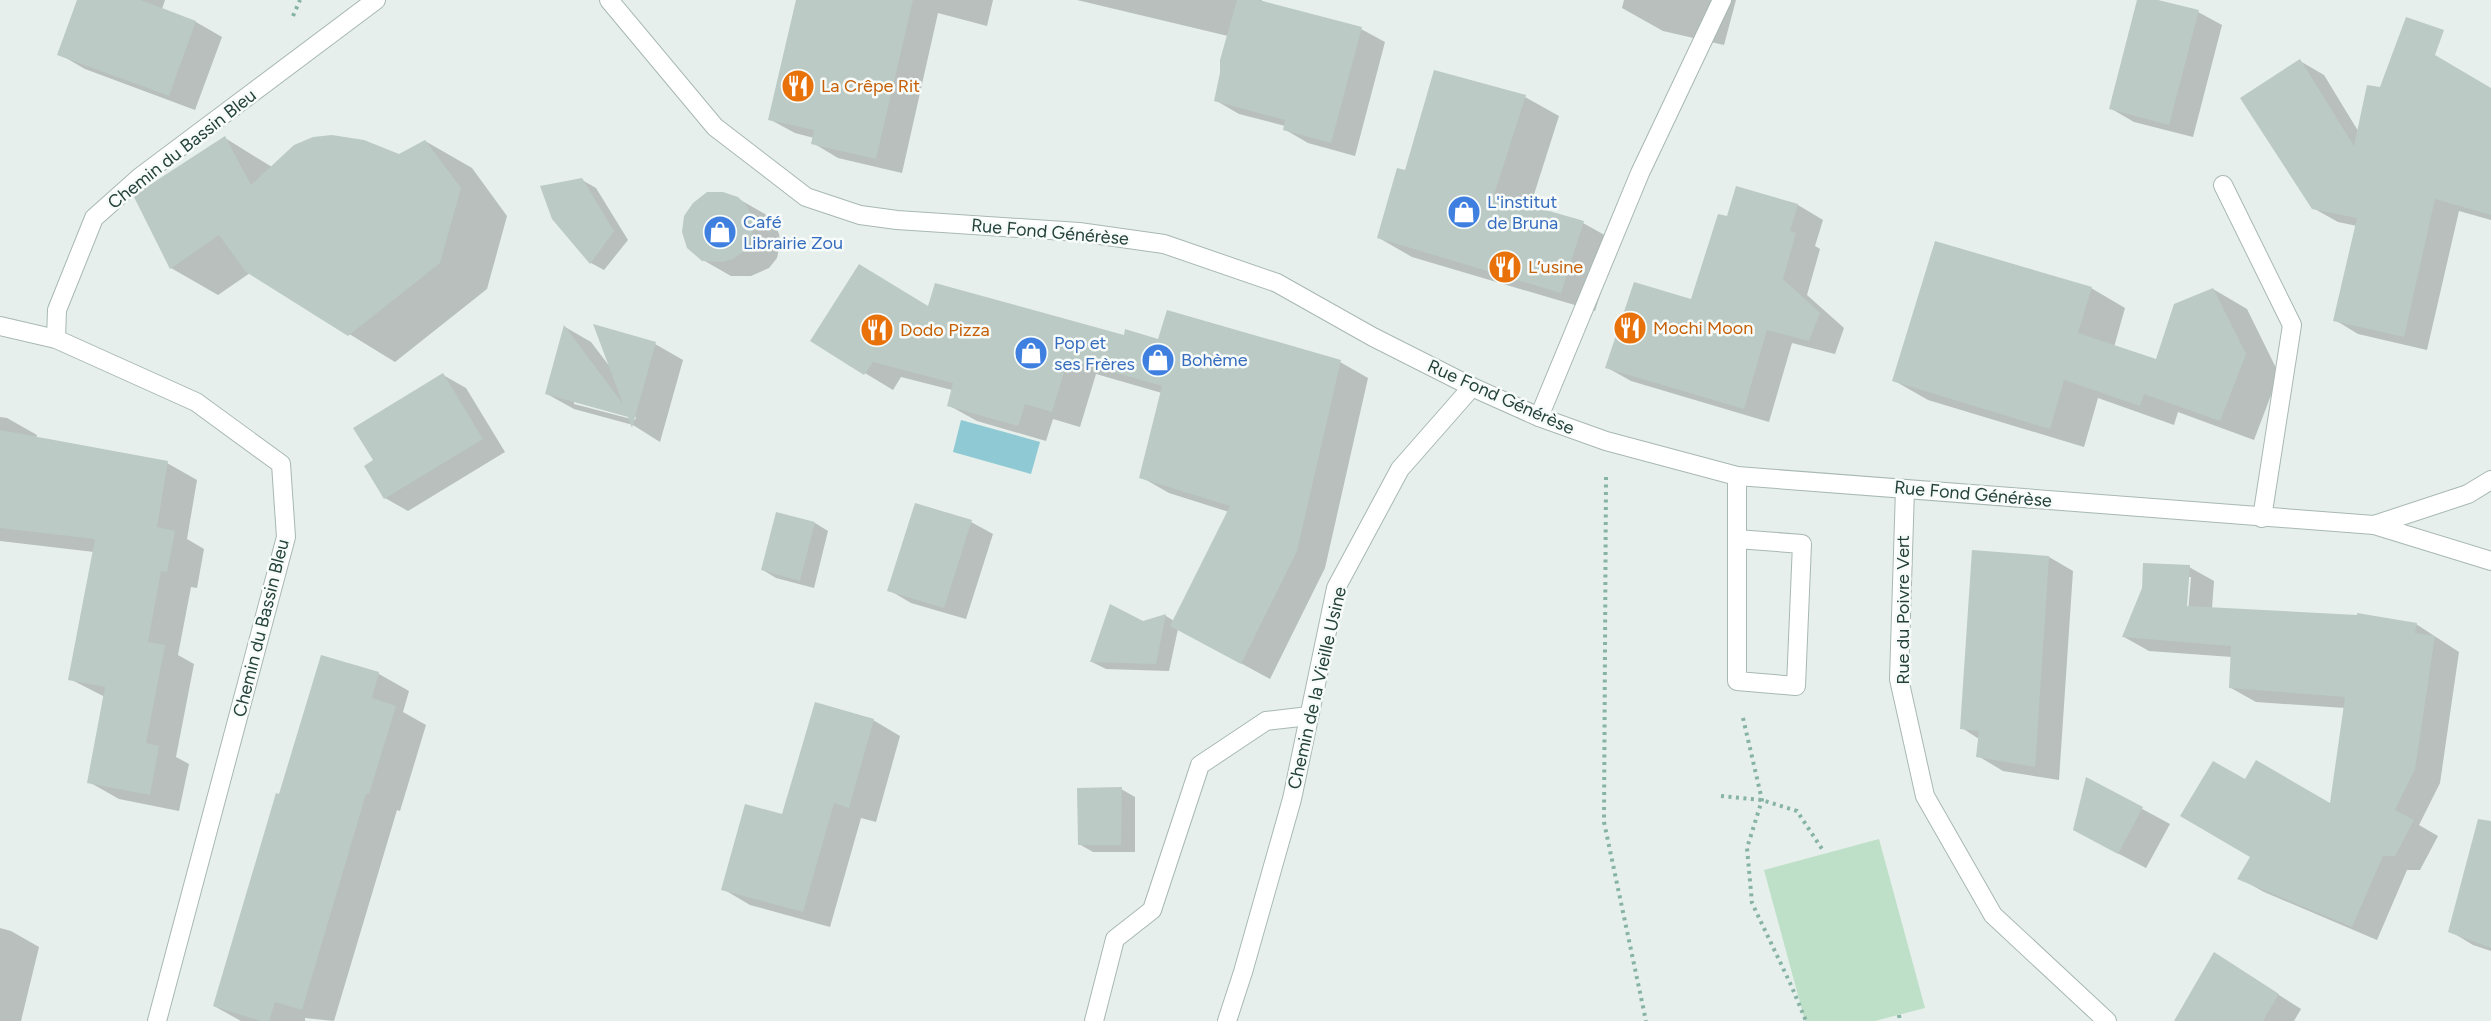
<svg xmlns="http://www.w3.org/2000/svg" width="2491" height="1021" font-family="Figtree,sans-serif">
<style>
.green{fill:#bfe0c8}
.water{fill:#8ec9d4}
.shadow{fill:#0003;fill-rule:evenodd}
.building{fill:#bbcac4}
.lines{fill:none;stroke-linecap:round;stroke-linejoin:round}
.minor-casing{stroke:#a8b8b2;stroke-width:20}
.path{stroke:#86b3a5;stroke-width:4;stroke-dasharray:3 4.5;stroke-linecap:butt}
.minor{stroke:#fff;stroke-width:18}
.labels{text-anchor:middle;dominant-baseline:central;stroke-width:5;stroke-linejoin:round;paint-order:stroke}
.food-label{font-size:18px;fill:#c56008;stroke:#f7fbf9;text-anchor:start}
.street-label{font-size:18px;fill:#24423a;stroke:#f7fbf9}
.shop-label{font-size:18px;fill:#366cbe;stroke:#f7fbf9;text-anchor:start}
</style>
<rect width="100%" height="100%" fill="#e6efeb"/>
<polygon class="green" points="1879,839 1925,1008 1875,1021 1805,1021 1764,870"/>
<polygon class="water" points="961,420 1040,442 1031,474 953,452"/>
<g class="shadow">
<polygon points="79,0 165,0 162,9 196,22 222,37 195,110 85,69 59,54"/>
<polygon points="801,0 993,0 987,26 938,13 902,173 838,158 813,143 814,138 795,133 769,119"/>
<polygon points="1077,0 1262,0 1261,2 1361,29 1385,42 1355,156 1308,143 1284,129 1285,126 1239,114 1215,100 1228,36"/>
<polygon points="1624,0 1736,0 1724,45 1663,31 1622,8"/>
<polygon points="2139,0 2152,0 2198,12 2222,25 2193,137 2134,122 2110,108"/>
<polygon points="2300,61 2324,75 2363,139 2491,89 2491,220 2459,211 2427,350 2358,334 2335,320 2357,226 2338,222 2313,208"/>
<polygon points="1525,97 1559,116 1530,207 1583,223 1617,242 1595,311 1412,257 1379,238 1406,172"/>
<polygon points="225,138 272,167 399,155 425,141 472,168 507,216 487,289 395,362 250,273 218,295 171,268"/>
<polygon points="582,180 596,188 628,240 604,270 591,263"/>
<polygon points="1737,187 1798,205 1823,220 1815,246 1820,249 1807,295 1844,328 1835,354 1792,343 1769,422 1631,381 1606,367 1692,301 1728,218"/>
<polygon points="737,198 765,214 774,223 779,234 780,243 777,258 769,268 751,276 731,276 703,260"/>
<polygon points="2091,288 2125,308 2114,347 2157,361 2213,289 2247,309 2279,374 2254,440 2178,412 2174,425 2098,398 2084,447 1928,400 1893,380"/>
<polygon points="929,308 1125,337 1340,362 1368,378 1325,568 1270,679 1178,629 1169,671 1106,669 1092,662 1143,622 1166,616 1174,621 1229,512 1169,493 1141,477 1162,393 1096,374 1080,427 1053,419 1046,441 977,421 948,405 952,390 901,377 893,390 812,341"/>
<path d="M595 326 655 344 683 360 660 442 633 425 574 409 547 394 565 327 591 342 610 367ZM574 401 636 417 635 420 574 404Z"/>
<polygon points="443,375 466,388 505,452 408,511 385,498 375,461"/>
<polygon points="0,417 7,418 37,435 36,438 167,463 197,480 187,539 204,549 197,588 191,587 178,655 194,664 176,757 189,764 179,811 119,799 89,782 105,697 70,679 94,552 0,541"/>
<polygon points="971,522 993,534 966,619 911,603 889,590"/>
<polygon points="815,523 828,531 814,588 776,578 763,570"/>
<polygon points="2049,557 2073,571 2059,780 2003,771 1978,756 1979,739 1962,728"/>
<path d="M2189 567 2214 581 2212 608 2416 624 2459 652 2440 783 2419 825 2438 836 2420 870H2407L2377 940 2264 892 2239 878 2252 856 2245 781 2331 806 2345 708 2256 702 2231 688 2232 657 2149 651 2124 637ZM2188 577H2191L2188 613H2185Z"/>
<polygon points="322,657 379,674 409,691 403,712 426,725 400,811 397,810 334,1021 305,1018 305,1021 241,1021 214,1006"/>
<polygon points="873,720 900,736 876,822 861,818 830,927 750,905 723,889 783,816"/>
<polygon points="2087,779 2170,824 2146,868 2102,845"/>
<polygon points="1121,789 1135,797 1135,852 1093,852 1079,844"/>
<polygon points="2491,887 2491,951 2473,945 2450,931"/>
<polygon points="0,928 11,931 39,947 21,1021 0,1021"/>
<polygon points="2215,954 2301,1009 2294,1021 2176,1021"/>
</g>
<g class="building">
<polygon points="77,0 141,0 196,21 169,96 57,55"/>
<polygon points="796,0 913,0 876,159 811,144 814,130 768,120"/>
<polygon points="1237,0 1259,0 1362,27 1331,143 1283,130 1285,120 1214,101 1220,73 1220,60"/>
<polygon points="2137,0 2158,0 2199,10 2169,125 2109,109"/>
<polygon points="2406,17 2444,30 2435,55 2491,88 2491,215 2435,199 2404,337 2333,321 2357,218 2312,209 2240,98 2300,59 2354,146 2367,85 2380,87"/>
<polygon points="1434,70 1526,95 1494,195 1584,221 1561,293 1377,238 1397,168 1405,170"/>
<polygon points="332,135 364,140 399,154 425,140 461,188 440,263 348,336 246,272 219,235 170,269 134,197 145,188 225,136 251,185 294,145 313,137"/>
<polygon points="582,178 614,231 590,264 552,219 540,186"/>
<polygon points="1736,186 1798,204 1790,231 1796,233 1783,279 1820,313 1809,341 1767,330 1744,409 1605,368 1634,282 1691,299 1718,214 1727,216"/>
<polygon points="707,192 723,192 738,197 747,206 752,217 754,227 750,242 742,253 733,259 723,262 702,261 687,248 682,232 684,216 693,203"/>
<polygon points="1935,241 2092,287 2078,333 2156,359 2174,304 2213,288 2246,354 2220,421 2144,394 2140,406 2064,380 2050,429 1892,381"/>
<polygon points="859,264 928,306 935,283 1124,335 1125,329 1158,339 1167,310 1341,360 1297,551 1241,664 1170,626 1230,506 1139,478 1162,386 1068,359 1052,412 1025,404 1018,426 947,406 953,383 873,362 864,375 810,341"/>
<polygon points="593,324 656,342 632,428 628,417 545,394 564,325 623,404"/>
<polygon points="443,373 483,439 384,499 364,466 373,460 353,428"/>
<polygon points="0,430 168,461 157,527 175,531 167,572 161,571 148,642 165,645 146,743 159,746 150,795 87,783 105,687 68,680 95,539 0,528"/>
<polygon points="915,503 972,520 944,608 887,591"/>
<polygon points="776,512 815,522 800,581 761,570"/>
<polygon points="1972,550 2049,556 2035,767 1976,757 1979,731 1960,729"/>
<polygon points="2143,563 2190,565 2187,606 2357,615 2357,613 2417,623 2415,633 2435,636 2415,769 2395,810 2414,820 2395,856 2383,856 2352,927 2237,879 2250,857 2180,816 2213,761 2245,779 2256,760 2330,803 2345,697 2229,688 2231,646 2122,637 2142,588"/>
<polygon points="1110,604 1143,621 1166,614 1156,664 1090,662"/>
<polygon points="321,655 379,672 372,698 396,706 369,794 366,794 302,1010 275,1002 269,1021 261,1021 213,1006 276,793 279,794"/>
<polygon points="815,702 874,719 849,808 834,803 803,912 721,890 745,804 782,814"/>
<polygon points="2086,777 2143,807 2118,854 2073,830"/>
<polygon points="1122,787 1121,845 1078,845 1077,788"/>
<polygon points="2478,819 2491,821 2491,948 2448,932"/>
<polygon points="2214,952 2279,994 2263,1021 2174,1021"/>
</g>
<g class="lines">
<defs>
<g id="minor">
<polyline points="609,0 715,127 806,197 860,215 897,220 1079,232 1164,244 1277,283 1373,337 1472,387 1539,417 1606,441 1737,476 2374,525 2468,494 2491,480"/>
<polyline points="2223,185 2292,325 2262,518"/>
<polyline points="0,326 56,339 196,402 281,464 286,537 157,1021"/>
<polyline points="56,339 57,310 94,218 140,177 376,0"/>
<polyline points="1539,417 1640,173 1722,0"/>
<polyline points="1905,489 1899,679 1925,796 1993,915 2107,1021"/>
<polyline points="2374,525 2491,561"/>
<polyline points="1737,539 1802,544 1796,686 1737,681 1737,476"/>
<polyline points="1094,1021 1115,939 1152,910 1200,765 1266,721 1309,716"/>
<polyline points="1227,1021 1243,972 1292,799 1336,588 1400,469 1472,387"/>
</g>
</defs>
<use href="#minor" class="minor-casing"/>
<g class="path">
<polyline points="293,16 300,0"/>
<polyline points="1606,477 1604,822 1646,1021"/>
<polyline points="1743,718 1762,800 1747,848 1752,903 1791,985 1806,1021"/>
<polyline points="1721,796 1762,800 1797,811 1822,849"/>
<polyline points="1899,1015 1900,1021"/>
</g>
<use href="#minor" class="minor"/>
</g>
<defs>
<symbol id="restaurant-disc" viewBox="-11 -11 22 22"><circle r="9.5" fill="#e8710a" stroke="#f7fbf9"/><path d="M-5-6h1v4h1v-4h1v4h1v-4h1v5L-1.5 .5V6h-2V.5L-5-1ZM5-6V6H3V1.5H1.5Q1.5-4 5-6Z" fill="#fff"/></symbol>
<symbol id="shop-disc" viewBox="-11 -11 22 22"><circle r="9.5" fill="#3f7fe0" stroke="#f7fbf9"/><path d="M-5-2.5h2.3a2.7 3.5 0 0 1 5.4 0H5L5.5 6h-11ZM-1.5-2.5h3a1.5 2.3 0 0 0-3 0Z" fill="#fff"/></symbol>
</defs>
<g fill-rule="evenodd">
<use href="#restaurant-disc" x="779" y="67" width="38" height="38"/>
<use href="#shop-disc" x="1445" y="193" width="38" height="38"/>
<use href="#shop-disc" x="701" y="213" width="38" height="38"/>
<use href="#restaurant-disc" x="1486" y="248" width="38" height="38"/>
<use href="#restaurant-disc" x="1611" y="309" width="38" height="38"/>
<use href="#restaurant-disc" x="858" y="311" width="38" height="38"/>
<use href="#shop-disc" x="1012" y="334" width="38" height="38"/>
<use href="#shop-disc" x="1139" y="341" width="38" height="38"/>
</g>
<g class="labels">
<g class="food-label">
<text x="821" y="86">La Crêpe Rit</text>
<text x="1528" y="267">L’usine</text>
<text x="1653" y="328">Mochi Moon</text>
<text x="900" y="330">Dodo Pizza</text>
</g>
<g class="street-label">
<text transform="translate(182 149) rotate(-38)">Chemin du Bassin Bleu</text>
<text transform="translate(1050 232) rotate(5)">Rue Fond Générèse</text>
<text transform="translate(1501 397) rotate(24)">Rue Fond Générèse</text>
<text transform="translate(1973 494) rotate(5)">Rue Fond Générèse</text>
<text transform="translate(1903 610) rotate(-90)">Rue du Poivre Vert</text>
<text transform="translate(261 628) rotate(-76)">Chemin du Bassin Bleu</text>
<text transform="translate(1317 688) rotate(-77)">Chemin de la Vieille Usine</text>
</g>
<g class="shop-label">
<text x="1487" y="202">L'institut<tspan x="1487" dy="21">de Bruna</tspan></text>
<text x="743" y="222">Café<tspan x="743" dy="21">Librairie Zou</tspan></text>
<text x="1054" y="343">Pop et<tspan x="1054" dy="21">ses Frères</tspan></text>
<text x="1181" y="360">Bohème</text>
</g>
</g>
</svg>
